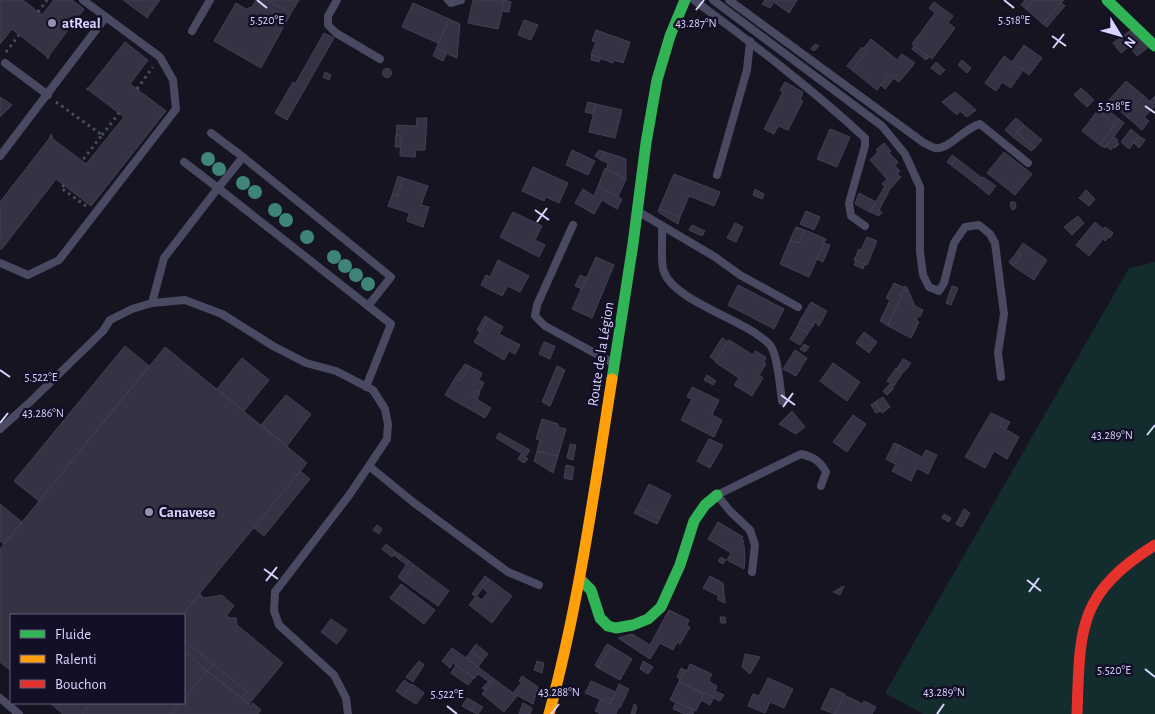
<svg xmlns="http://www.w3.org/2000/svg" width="1155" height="714" font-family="'Alegreya Sans',sans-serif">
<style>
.green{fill:#132c2d}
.building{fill:#343243;stroke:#433f54}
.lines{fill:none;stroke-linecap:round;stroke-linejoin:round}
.path{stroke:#44505f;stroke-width:3;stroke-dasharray:2.5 4;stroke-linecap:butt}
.lane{stroke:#4a4962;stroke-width:8}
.fast{stroke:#30b455;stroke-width:11}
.slow{stroke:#ff9f0a;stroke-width:11}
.jam{stroke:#e5322d;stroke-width:11}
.tree{fill:#3e8478}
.ticks{fill:none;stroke:#d9d4ff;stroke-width:2}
.poi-dot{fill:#9591b1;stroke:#130f26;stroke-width:2}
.labels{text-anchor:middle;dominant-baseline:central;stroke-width:5;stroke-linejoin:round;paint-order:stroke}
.poi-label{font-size:15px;font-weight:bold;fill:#d9d4ff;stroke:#130f26;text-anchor:start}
.street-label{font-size:15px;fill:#d9d4ff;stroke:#130f26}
.ticks-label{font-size:12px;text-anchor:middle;fill:#d9d4ff;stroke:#130f26;stroke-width:5;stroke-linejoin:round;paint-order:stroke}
</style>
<rect width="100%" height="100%" fill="#161421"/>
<polygon class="green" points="1155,262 1155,714 923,714 885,693 1129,268"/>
<g class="building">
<polygon points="0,0 23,0 42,15 54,0 72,0 84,9 50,54 48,59 45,55 12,29 0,44"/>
<polygon points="123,0 157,0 145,16"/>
<polygon points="157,0 160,0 147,18 145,16"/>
<polygon points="256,0 267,0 291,13 261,68 214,41 236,3 246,9 252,7"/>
<polygon points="267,0 299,0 291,13"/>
<polygon points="473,0 505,0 498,29 468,23"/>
<polygon points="504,0 511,2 509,12 502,11"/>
<polygon points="765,0 797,0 789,13 774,2 770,8 762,4"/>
<polygon points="1025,0 1034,0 1026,9 1021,5"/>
<polygon points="1034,0 1064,0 1043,24 1026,9"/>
<polygon points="934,2 953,16 948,23 955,28 932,59 912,44 935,13 929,8"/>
<polygon points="413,3 449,19 438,43 402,27"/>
<polygon points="1061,3 1065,6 1047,27 1043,24"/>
<polygon points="449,19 460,24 457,58 436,49"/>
<polygon points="524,20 538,25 531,40 518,35"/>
<polygon points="596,30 630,42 623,63 614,60 613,63 591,55 596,42 592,41"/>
<polygon points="1131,30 1138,39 1121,53 1113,43"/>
<polygon points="324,33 334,38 287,120 275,113 293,82 295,84"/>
<polygon points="1143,36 1150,46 1137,56 1129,46"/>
<polygon points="871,39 897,60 902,54 915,63 899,82 889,75 877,90 852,70 867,52 863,49"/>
<polygon points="125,42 148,60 130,84 166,111 91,206 56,179 1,250 0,202 49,139 51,134 53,139 86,164 124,117 90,91 86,89 90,86"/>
<polygon points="815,44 819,46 814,51 811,49"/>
<polygon points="1024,45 1042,58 1029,75 1012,62"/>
<polygon points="914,46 929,57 926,60 912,49"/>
<polygon points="862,47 867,52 852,70 847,66"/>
<polygon points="436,49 447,53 443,61 433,56"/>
<polygon points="592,55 601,58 599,62 591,60"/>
<polygon points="1004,56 1023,70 1011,88 1002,82 996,91 985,83"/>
<polygon points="962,60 971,68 967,73 958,65"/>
<polygon points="936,62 945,70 940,75 931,68"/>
<circle cx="387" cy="73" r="4.5"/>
<polygon points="325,72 331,75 329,80 323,77"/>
<polygon points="889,75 894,78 885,89 881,85"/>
<polygon points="1126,81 1144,96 1127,117 1108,101"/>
<polygon points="785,82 803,92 800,100 803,101 788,130 778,126 774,134 764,129 783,92 780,90"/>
<polygon points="1081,88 1094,100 1087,107 1074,95"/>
<polygon points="955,92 976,110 967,117 960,111 957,115 942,102"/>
<polygon points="1144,96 1155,106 1144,117 1149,121 1142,130 1127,117"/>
<polygon points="1155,96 1155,103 1154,104 1150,101"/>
<polygon points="0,97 12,105 0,117"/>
<polygon points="588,102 596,104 593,114 585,112"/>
<polygon points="596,104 622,110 615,138 589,132"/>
<polygon points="1102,105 1119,119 1115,125 1098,110"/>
<polygon points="1098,110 1115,125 1100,145 1082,131"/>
<polygon points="417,118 427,118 425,150 416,150 415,157 400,156 401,136 396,135 397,125 416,126"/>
<polygon points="1016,118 1024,125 1013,137 1005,130"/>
<polygon points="1119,119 1124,123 1105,148 1100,145"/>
<polygon points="1024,125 1042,140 1035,148 1017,133"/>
<polygon points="830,129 850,137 837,167 817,159"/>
<polygon points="1131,129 1139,136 1129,149 1121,142"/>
<polygon points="1017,133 1035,148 1031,151 1013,137"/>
<polygon points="396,135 401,136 401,147 395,147"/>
<polygon points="1139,136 1145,140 1139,148 1134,143"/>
<polygon points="1114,137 1118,140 1116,142 1119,144 1115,148 1114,146 1111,150 1106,146"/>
<polygon points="884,143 891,151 889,153 898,162 895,166 900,171 897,174 901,177 890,189 879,210 882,212 879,216 870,212 885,186 882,184 887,179 870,160 878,152 876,150"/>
<polygon points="572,150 595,161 588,175 566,165"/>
<polygon points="599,150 605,152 601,160 595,156"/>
<polygon points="605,152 626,159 626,179 607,169 608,163 601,160"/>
<polygon points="1004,152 1032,174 1015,195 987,173"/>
<polygon points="952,155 956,158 951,165 947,162"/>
<polygon points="956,158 982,178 977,185 951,165"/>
<polygon points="533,167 568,183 559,203 546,197 544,201 522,191"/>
<polygon points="605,168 626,179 618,197 598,186"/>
<polygon points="674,174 720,192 714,206 689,196 680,217 659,209"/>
<polygon points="398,176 403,178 397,196 392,195"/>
<polygon points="983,177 996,186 989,195 977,185"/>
<polygon points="403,178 428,186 421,205 429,207 423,227 407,221 409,213 388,206 392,195 397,196"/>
<polygon points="598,186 622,199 617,209 602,200 594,214 575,203 583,189 594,196"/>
<polygon points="755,189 764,194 762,199 753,195"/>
<polygon points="1086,190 1095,199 1089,206 1079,198"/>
<polygon points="859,193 876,202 870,212 855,204"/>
<polygon points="1011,202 1015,202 1016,208 1012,210 1010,205"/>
<polygon points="659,209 680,217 678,224 658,212"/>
<polygon points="806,211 820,217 814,230 800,224"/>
<polygon points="513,212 542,226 535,240 545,245 539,257 500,237"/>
<polygon points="1078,216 1084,223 1072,235 1064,227"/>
<polygon points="1095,222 1103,229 1105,227 1113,233 1110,238 1109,237 1105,241 1103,239 1089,256 1076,245"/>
<polygon points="735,223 743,227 736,242 727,238"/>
<polygon points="692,225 705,231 702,236 689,230"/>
<polygon points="796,227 805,230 799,243 790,240"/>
<polygon points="805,230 826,239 809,277 780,264 790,240 799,243"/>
<polygon points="867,237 877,241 867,265 854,260 859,249 861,250"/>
<polygon points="824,243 830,245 823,262 817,259"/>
<polygon points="1023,243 1047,260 1034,280 1013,266 1021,255 1017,252"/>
<polygon points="1017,252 1021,255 1013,266 1009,262"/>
<polygon points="596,257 614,265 592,318 572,309"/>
<polygon points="498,260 529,276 520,292 508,286 502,296 481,285 486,275 490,277"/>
<polygon points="856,261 865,264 863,269 854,265"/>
<polygon points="580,275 587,278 582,289 575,286"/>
<polygon points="894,283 903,287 906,286 908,290 900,294 902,298 893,314 888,326 880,321 890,300 886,298"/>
<polygon points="738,285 784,309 774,329 728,305"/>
<polygon points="952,286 958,288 951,305 946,303"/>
<polygon points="908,290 915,306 923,310 920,317 918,316 916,320 919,322 911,338 888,326 893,314 902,298 900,294"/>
<polygon points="811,302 827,311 819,326 815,322 813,326 801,319"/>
<polygon points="485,316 488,318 480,332 477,330"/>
<polygon points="488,318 503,327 499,334 520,345 515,354 509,351 504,360 474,342"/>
<polygon points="801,319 813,326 808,333 797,327"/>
<polygon points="797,327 808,333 800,345 790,339"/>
<polygon points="864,332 877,342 869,353 856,343"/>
<polygon points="722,338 728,342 716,361 710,357"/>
<polygon points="729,340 753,355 755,351 766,357 764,362 766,364 759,375 763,378 752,396 734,385 739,378 715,362"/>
<polygon points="544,342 555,346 550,359 539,354"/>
<polygon points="804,344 809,347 805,352 800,349"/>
<polygon points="125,346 149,366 39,501 14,481"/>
<polygon points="165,347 307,463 182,615 11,615 11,671 0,662 0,549"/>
<polygon points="795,350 807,358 796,376 783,369"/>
<polygon points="242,358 269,380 244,411 217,389"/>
<polygon points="903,359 911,363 904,372 897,369"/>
<polygon points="833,363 860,382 847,401 820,381"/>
<polygon points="465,364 469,366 460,381 455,378"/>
<polygon points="469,366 482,373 479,380 484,383 479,392 476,391 472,396 491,408 485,418 445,395 455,378 460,381"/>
<polygon points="557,366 565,370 550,406 542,402"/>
<polygon points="896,368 903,372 894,386 887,381"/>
<polygon points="707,375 716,381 713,385 704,380"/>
<polygon points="890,384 894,388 887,395 883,391"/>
<polygon points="692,387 719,400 712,415 722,420 714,437 681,420 692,399 687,397"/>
<polygon points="476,391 480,393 477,399 472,396"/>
<polygon points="286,395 311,414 287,446 261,425"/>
<polygon points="883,397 890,407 882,413 875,402"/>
<polygon points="875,402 880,411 876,413 871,405"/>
<polygon points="792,411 805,427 796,434 779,424"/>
<polygon points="991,413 1004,419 1000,426 1019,437 1007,459 994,451 985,468 965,457"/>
<polygon points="853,415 866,424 847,452 833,442"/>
<polygon points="542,419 558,424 558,427 566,429 558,456 537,451 540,440 536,439"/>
<polygon points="1004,419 1010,422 1006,429 1000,426"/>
<polygon points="499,433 530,450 526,456 496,438"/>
<polygon points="709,439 723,445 710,468 697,461"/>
<polygon points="894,443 899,445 891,462 886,459"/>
<polygon points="570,444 576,445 573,460 567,458"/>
<polygon points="899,445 922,457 926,450 937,455 928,474 917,468 911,481 892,471 896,464 891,462"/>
<polygon points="537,451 558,456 553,473 534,461"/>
<polygon points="521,454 528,459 524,463 518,459"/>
<polygon points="566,465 574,467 572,480 564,478"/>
<polygon points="300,471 310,479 264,536 254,528"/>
<polygon points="649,484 671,495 660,518 638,506"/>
<polygon points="0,504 22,522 4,544 0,541"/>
<polygon points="638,506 660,518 657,524 634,513"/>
<polygon points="964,509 970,513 962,527 956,524"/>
<polygon points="944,514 951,518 949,522 942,518"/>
<polygon points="718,522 743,537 742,539 744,541 742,545 744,545 745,561 744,569 727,560 731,553 708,539"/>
<polygon points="377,525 382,529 379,534 373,530"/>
<polygon points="386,544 396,552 392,557 382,549"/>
<polygon points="396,552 401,555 399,559 394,555"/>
<polygon points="401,555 409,561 407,565 399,559"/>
<polygon points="721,557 726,560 723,564 718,561"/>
<polygon points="409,561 414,565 403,581 398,577"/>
<polygon points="414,565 449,591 438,606 403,581"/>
<polygon points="485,576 489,579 476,597 472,594"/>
<polygon points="710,576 723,583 725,603 717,599 719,596 703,588"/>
<polygon points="489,579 512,596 492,623 469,605 476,596 482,600 488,592 482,588"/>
<polygon points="401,584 435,610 424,624 390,598"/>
<polygon points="844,586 840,595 833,592"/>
<polygon points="200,594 204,598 222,595 234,606 226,616 230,618 236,618 237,625 283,663 249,704 242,698 247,692 184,640 184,615 182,615"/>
<polygon points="669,610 689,620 687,625 690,627 680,644 677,642 673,650 660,643 650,659 618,638 632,634 650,645"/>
<polygon points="720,617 725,617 726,623 721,623"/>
<polygon points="331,619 347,630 337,644 321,632"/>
<polygon points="184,640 213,664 207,671 184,651"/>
<polygon points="476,644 488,654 483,660 471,651"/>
<polygon points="607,644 611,646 598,668 595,665"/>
<polygon points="611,646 632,659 620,680 598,668"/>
<polygon points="452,648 466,658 494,679 491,683 478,674 475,678 453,663 450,668 442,661"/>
<polygon points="184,651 207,671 184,699"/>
<polygon points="471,651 483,660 478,667 466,658"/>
<polygon points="745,654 760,657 750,674 742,667"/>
<polygon points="419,661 424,665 413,682 406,677"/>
<polygon points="537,661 544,663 542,673 534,670"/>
<polygon points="643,661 653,667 648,674 640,669"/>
<polygon points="213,664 247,692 242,698 207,671"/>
<polygon points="690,664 712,674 709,680 710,682 717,686 715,691 724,695 720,701 679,681 685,670 687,671"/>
<polygon points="456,665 474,678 468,685 451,673"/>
<polygon points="681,668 685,670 680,679 677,677"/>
<polygon points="207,671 251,706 253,703 261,710 258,714 171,714 181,703 184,703 184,699"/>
<polygon points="522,676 538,687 533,704 513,693 521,683 519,681"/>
<polygon points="768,678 793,689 784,708 770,702 765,713 748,706 753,694 759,696"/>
<polygon points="494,679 517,696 504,712 482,694"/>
<polygon points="404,680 411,685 403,696 396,691"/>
<polygon points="489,681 491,683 485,690 482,688"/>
<polygon points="591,681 616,692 612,700 607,697 604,701 585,693"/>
<polygon points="679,681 704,694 696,711 670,700"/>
<polygon points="412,684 424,693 416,704 403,696"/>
<polygon points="619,684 629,689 620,708 611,704"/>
<polygon points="831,688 845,694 835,714 821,709"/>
<polygon points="704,693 714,697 710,705 701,700"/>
<polygon points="844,695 863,704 864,701 876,707 872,714 835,714"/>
<polygon points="607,697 612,700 610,704 604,701"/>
<polygon points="467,698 476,703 471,711 462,706"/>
<polygon points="600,700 618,709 616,714 601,714 595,711"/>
<polygon points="676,702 694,710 693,714 685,714 673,709"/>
<polygon points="50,703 91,703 82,714 63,714"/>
<polygon points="91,703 181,703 171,714 82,714"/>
<polygon points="476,703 483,707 478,714 471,711"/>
<polygon points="523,703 532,708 530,714 519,714"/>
<polygon points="634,704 637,706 635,714 631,714"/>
</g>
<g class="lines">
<g class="path">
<polyline points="38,12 47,0"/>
<polyline points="6,52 19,35"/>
<polyline points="137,89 153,67"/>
<polyline points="56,102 102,135 82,161"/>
<polyline points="102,135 119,113"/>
<polyline points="64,185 61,188 86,206"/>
</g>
<g class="lane">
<polyline points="337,0 328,16 328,25 336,33 380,59"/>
<polyline points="448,0 451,3 461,0"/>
<path d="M694 0C753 44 811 88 865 138V146L849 203 851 216 865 226"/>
<polyline points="713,0 882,126 905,154 920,187 920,252 923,275 929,287 939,291 944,283 954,243 965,227 979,225 990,234 995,243 1004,314 998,353 1001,377"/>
<path d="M729 0 924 143C927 144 931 147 935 148 948 151 965 127 980 124L1028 163"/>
<polyline points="192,31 210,0"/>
<polyline points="5,63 48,95"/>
<polyline points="211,133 243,157"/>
<polyline points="0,156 105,18"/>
<polyline points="184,162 218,188 243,157 391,277 368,306"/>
<polyline points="717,175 747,70 750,41"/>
<polyline points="639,212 715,257 740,275 798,307"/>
<polyline points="573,225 537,305 535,316 545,326 613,363"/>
<path d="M662 226C663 236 660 263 664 272 675 302 747 320 770 345 778 355 780 388 782 401"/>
<polyline points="0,263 28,275 59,260 176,109 173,80 160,57 83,0"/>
<polyline points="152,303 164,258 218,188 391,324 366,387"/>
<polyline points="0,429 28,404 103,331 110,320 132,309 152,303 185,300 222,314 273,346 306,363 336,371 373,390 385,409 388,424 387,439 350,494 275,592 274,611 279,625 334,675 346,698 348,714"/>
<polyline points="369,466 413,502 508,572 539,585"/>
<path d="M752 572 755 545 750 530 730 511 717 495 801 454C814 457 820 461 826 472L821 486"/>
<polyline points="0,698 19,714"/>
</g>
<g class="fast">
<polyline points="1107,0 1155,46"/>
<polyline points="612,379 633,244 646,143 657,80 670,36 685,0"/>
<polyline points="580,579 591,590 600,618 608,626 616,628 633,625 648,619 661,607 680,565 694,521 705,505 717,495"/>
</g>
<path class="slow" d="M549 714C579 604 594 491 612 379"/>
<path class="jam" d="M1077 714C1080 629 1077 594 1155 545"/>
</g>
<g class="tree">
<circle cx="208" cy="159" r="7"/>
<circle cx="219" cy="169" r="7"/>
<circle cx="243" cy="183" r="7"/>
<circle cx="255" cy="192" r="7"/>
<circle cx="275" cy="210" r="7"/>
<circle cx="286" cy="220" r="7"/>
<circle cx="307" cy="237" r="7"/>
<circle cx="334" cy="257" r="7"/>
<circle cx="345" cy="266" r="7"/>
<circle cx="356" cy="275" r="7"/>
<circle cx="368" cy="284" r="7"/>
</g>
<path class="ticks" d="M257 0 267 8M1004 0 1014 8M696 10 704 0M1052 36 1066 46M1053 48 1064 34M1145 106 1155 113M535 210 549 220M537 222 547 208M0 370 10 377M781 395 795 405M783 407 793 393M0 423 8 413M1147 435 1155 425M264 569 278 579M1027 580 1041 591M266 581 277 567M1029 592 1039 578M1145 669 1155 677M447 706 457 714M551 714 559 704M937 714 944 704"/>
<g class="poi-dot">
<circle cx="52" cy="23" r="5"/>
<circle cx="149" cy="512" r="5"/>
</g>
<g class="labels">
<g class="poi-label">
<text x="62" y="23">atReal</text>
<text x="159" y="512">Canavese</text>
</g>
<g class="street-label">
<text transform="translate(601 354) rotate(-81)">Route de la Légion</text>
</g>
</g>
<g class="ticks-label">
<text x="267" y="24">5.520°E</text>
<text x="1014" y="24">5.518°E</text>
<text x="696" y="27">43.287°N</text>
<text x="1114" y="110">5.518°E</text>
<text x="41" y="381">5.522°E</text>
<text x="43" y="417">43.286°N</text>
<text x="1112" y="439">43.289°N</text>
<text x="1114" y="674">5.520°E</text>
<text x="559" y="696">43.288°N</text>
<text x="944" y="696">43.289°N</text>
<text x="447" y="698">5.522°E</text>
</g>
<rect x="10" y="614" width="175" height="90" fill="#130f26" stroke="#625e7d"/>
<rect x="20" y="630" width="25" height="8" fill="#30b455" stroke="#625e7d"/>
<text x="55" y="639" font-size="15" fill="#d9d4ff">Fluide</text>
<rect x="20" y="655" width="25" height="8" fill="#ff9f0a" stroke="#625e7d"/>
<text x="55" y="664" font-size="15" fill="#d9d4ff">Ralenti</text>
<rect x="20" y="680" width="25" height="8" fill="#e5322d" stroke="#625e7d"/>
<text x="55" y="689" font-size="15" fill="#d9d4ff">Bouchon</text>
<g transform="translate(1120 35) rotate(127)" stroke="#130f26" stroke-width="4" paint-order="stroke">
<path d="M0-4L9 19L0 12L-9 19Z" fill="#d9d4ff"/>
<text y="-8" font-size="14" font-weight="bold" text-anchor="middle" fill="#d9d4ff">N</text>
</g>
</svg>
